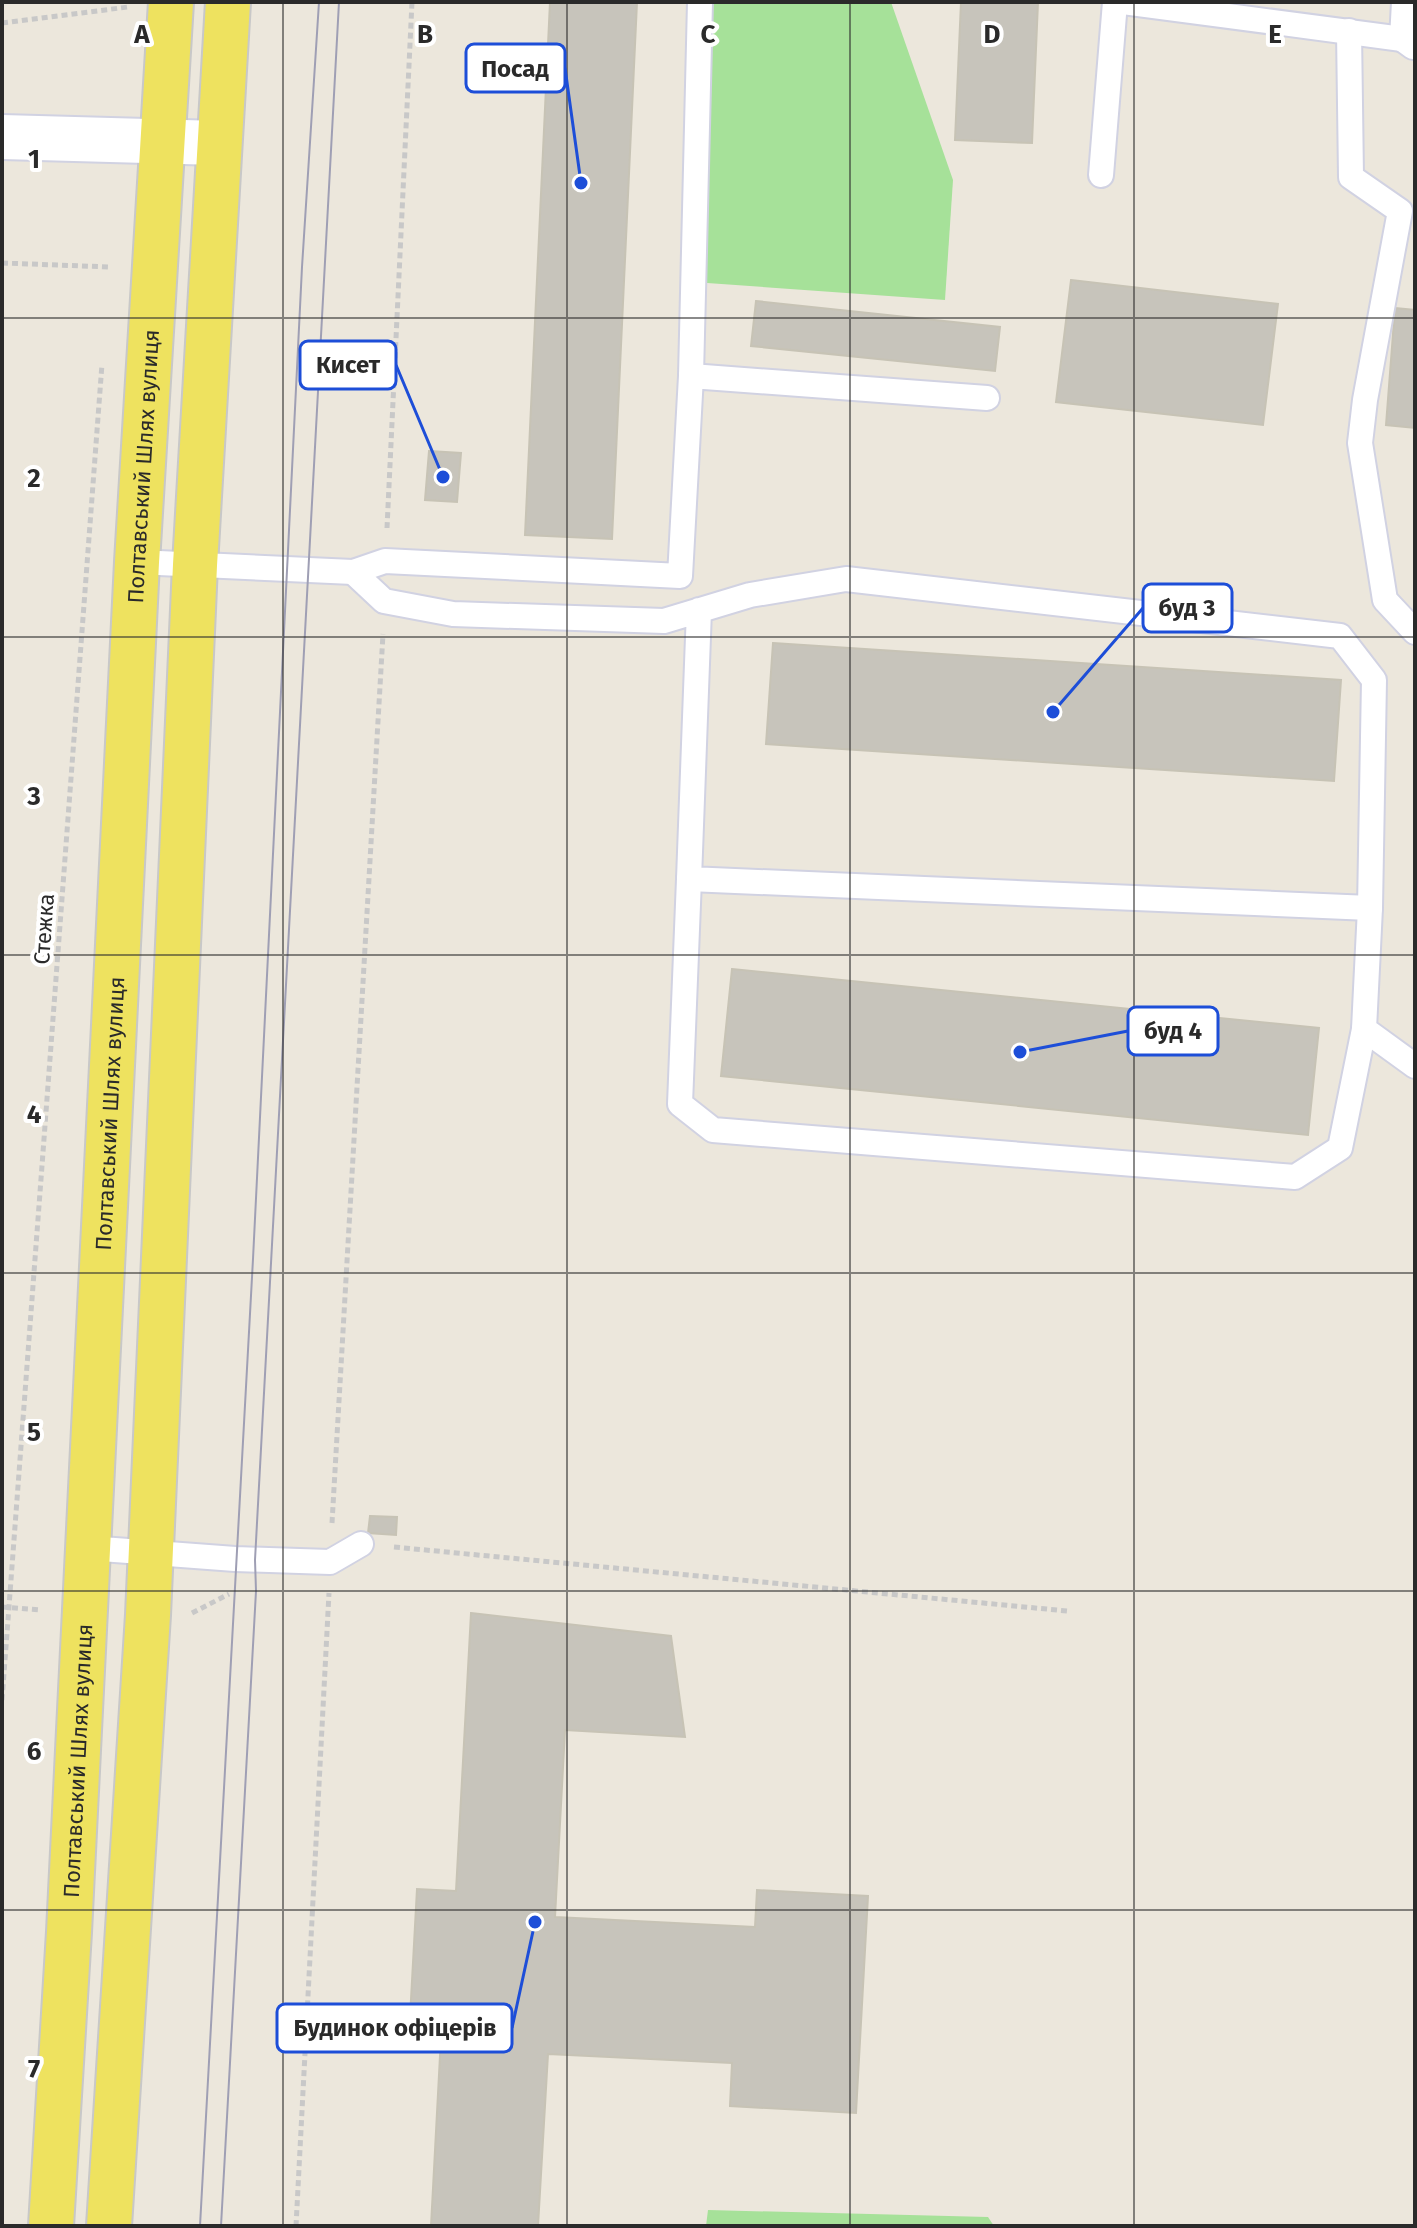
<svg xmlns="http://www.w3.org/2000/svg" width="1417" height="2228" font-family="'Fira Sans',sans-serif">
<style>
.green{fill:#a6e199}
.building{fill:#c7c4bb;stroke:#c7c3b5;stroke-width:2}
.lines{fill:none;stroke-linecap:round;stroke-linejoin:round}
.lane-casing{stroke:#d1d2e2;stroke-width:28}
.secondary-casing{stroke:#d1d2e2;stroke-width:48}
.primary-casing{stroke:#c8c8c8;stroke-width:48}
.path{stroke:#c8c8c8;stroke-width:5;stroke-dasharray:6 4;stroke-linecap:butt}
.lane{stroke:#fff;stroke-width:24}
.secondary{stroke:#fff;stroke-width:44}
.primary{stroke:#eee25f;stroke-width:44}
.tram{stroke:#9f9fb4;stroke-width:2}
.grid{fill:none;stroke:#2a2a2a;stroke-width:2;stroke-opacity:0.55}
.labels{text-anchor:middle;dominant-baseline:central;stroke-width:8;stroke-linejoin:round;paint-order:stroke}
.street-label{font-size:22px;fill:#2a2a2a;stroke:#fff}
.grid-label{font-size:26px;text-anchor:middle;font-weight:bold;fill:#2a2a2a;stroke:#fff;stroke-width:8;stroke-linejoin:round;paint-order:stroke}
.leader{fill:none;stroke:#1d4ed8;stroke-width:3}
.callout-dot{fill:#1d4ed8;stroke:#fff;stroke-width:3}
.callout{fill:#fff;stroke:#1d4ed8;stroke-width:3}
.callout-label{font-size:24px;text-anchor:middle;font-weight:bold;fill:#2a2a2a}
</style>
<rect width="100%" height="100%" fill="#ece7dc"/>
<g class="green">
<polygon points="700,2 891,2 953,180 945,300 693,282"/>
<polygon points="708,2210 988,2217 994,2226 706,2226"/>
</g>
<g class="building">
<polygon points="550,2 637,2 612,539 525,535"/>
<polygon points="961,2 1038,2 1032,143 955,140"/>
<polygon points="1071,280 1278,304 1263,425 1056,402"/>
<polygon points="756,301 1000,327 995,371 751,346"/>
<polygon points="1395,308 1415,310 1415,428 1386,425"/>
<polygon points="429,451 461,453 457,502 425,500"/>
<polygon points="773,643 1341,680 1334,781 766,744"/>
<polygon points="732,969 1319,1028 1308,1135 721,1076"/>
<polygon points="370,1516 397,1517 396,1535 368,1533"/>
<polygon points="471,1613 671,1636 685,1737 565,1730 555,1917 755,1927 757,1890 868,1896 856,2113 730,2106 732,2063 548,2054 538,2226 431,2226 441,2037 409,2036 417,1889 456,1891"/>
</g>
<g class="lines">
<defs>
<g id="lane">
<polyline points="1123,2 1402,39"/>
<polyline points="1404,2 1402,39 1413,47"/>
<polyline points="1349,31 1351,177 1400,211 1365,400 1360,443 1385,600 1415,632"/>
<polyline points="1101,175 1115,2"/>
<polyline points="691,376 700,2"/>
<polyline points="137,562 353,572 385,561 680,576 691,376 987,398"/>
<polyline points="353,572 384,601 453,614 664,621 750,595 846,579 1340,636 1374,680 1370,908 689,879 699,610"/>
<polyline points="689,879 680,1104 713,1130 1295,1177 1340,1148 1364,1029"/>
<polyline points="1370,908 1364,1029 1415,1066"/>
<polyline points="88,1548 235,1559 330,1562 361,1544"/>
</g>
<polyline id="secondary" points="2,137 219,143"/>
<g id="primary">
<path id="s1" d="M51 2226 69 1932 137 562 171 2"/>
<polyline points="109,2226 148,1615 195,565 228,2"/>
</g>
</defs>
<use href="#lane" class="lane-casing"/>
<use href="#secondary" class="secondary-casing"/>
<use href="#primary" class="primary-casing"/>
<g class="path">
<polyline points="2,23 128,7"/>
<polyline points="2,263 109,267 109,270"/>
<polyline points="387,528 412,2"/>
<polyline points="332,1523 383,634"/>
<polyline points="394,1547 1067,1611"/>
<polyline points="2,1607 41,1610"/>
<polyline points="192,1613 229,1594"/>
<polyline points="2,1700 102,364"/>
<polyline points="296,2226 329,1593"/>
</g>
<use href="#lane" class="lane"/>
<use href="#secondary" class="secondary"/>
<use href="#primary" class="primary"/>
<g class="tram">
<polyline points="200,2226 253,1259 302,267 319,2"/>
<polyline points="221,2226 256,1591 255,1560 339,2"/>
</g>
</g>
<path class="grid" d="M283 2V2226M567 2V2226M850 2V2226M1134 2V2226M2 318H1415M2 637H1415M2 955H1415M2 1273H1415M2 1591H1415M2 1910H1415"/>
<g class="labels">
<g class="street-label">
<text stroke="none"><textPath href="#s1" startOffset="1762">Полтавський Шлях вулиця</textPath></text>
<text transform="translate(44 929) rotate(-86)">Стежка</text>
<text stroke="none"><textPath href="#s1" startOffset="1114">Полтавський Шлях вулиця</textPath></text>
<text stroke="none"><textPath href="#s1" startOffset="466">Полтавський Шлях вулиця</textPath></text>
</g>
</g>
<g class="grid-label">
<text x="142" y="43">A</text>
<text x="425" y="43">B</text>
<text x="708" y="43">C</text>
<text x="992" y="43">D</text>
<text x="1275" y="43">E</text>
<text x="34" y="168">1</text>
<text x="34" y="487">2</text>
<text x="34" y="805">3</text>
<text x="34" y="1123">4</text>
<text x="34" y="1441">5</text>
<text x="34" y="1760">6</text>
<text x="34" y="2078">7</text>
</g>
<path class="leader" d="M581 183L565 68M443 477L396 365M1053 712L1143 608M1020 1052L1128 1031M535 1922L512 2028"/>
<g class="callout-dot">
<circle cx="581" cy="183" r="8"/>
<circle cx="443" cy="477" r="8"/>
<circle cx="1053" cy="712" r="8"/>
<circle cx="1020" cy="1052" r="8"/>
<circle cx="535" cy="1922" r="8"/>
</g>
<g class="callout">
<rect x="466" y="44" width="99" height="48" rx="8"/>
<rect x="300" y="341" width="96" height="48" rx="8"/>
<rect x="1143" y="584" width="89" height="48" rx="8"/>
<rect x="1128" y="1007" width="90" height="48" rx="8"/>
<rect x="277" y="2004" width="235" height="48" rx="8"/>
</g>
<g class="callout-label">
<text x="515" y="77">Посад</text>
<text x="348" y="373">Кисет</text>
<text x="1187" y="616">буд 3</text>
<text x="1173" y="1039">буд 4</text>
<text x="395" y="2036">Будинок офіцерів</text>
</g>
<rect width="1417" height="2228" fill="none" stroke="#2a2a2a" stroke-width="8"/>
</svg>
